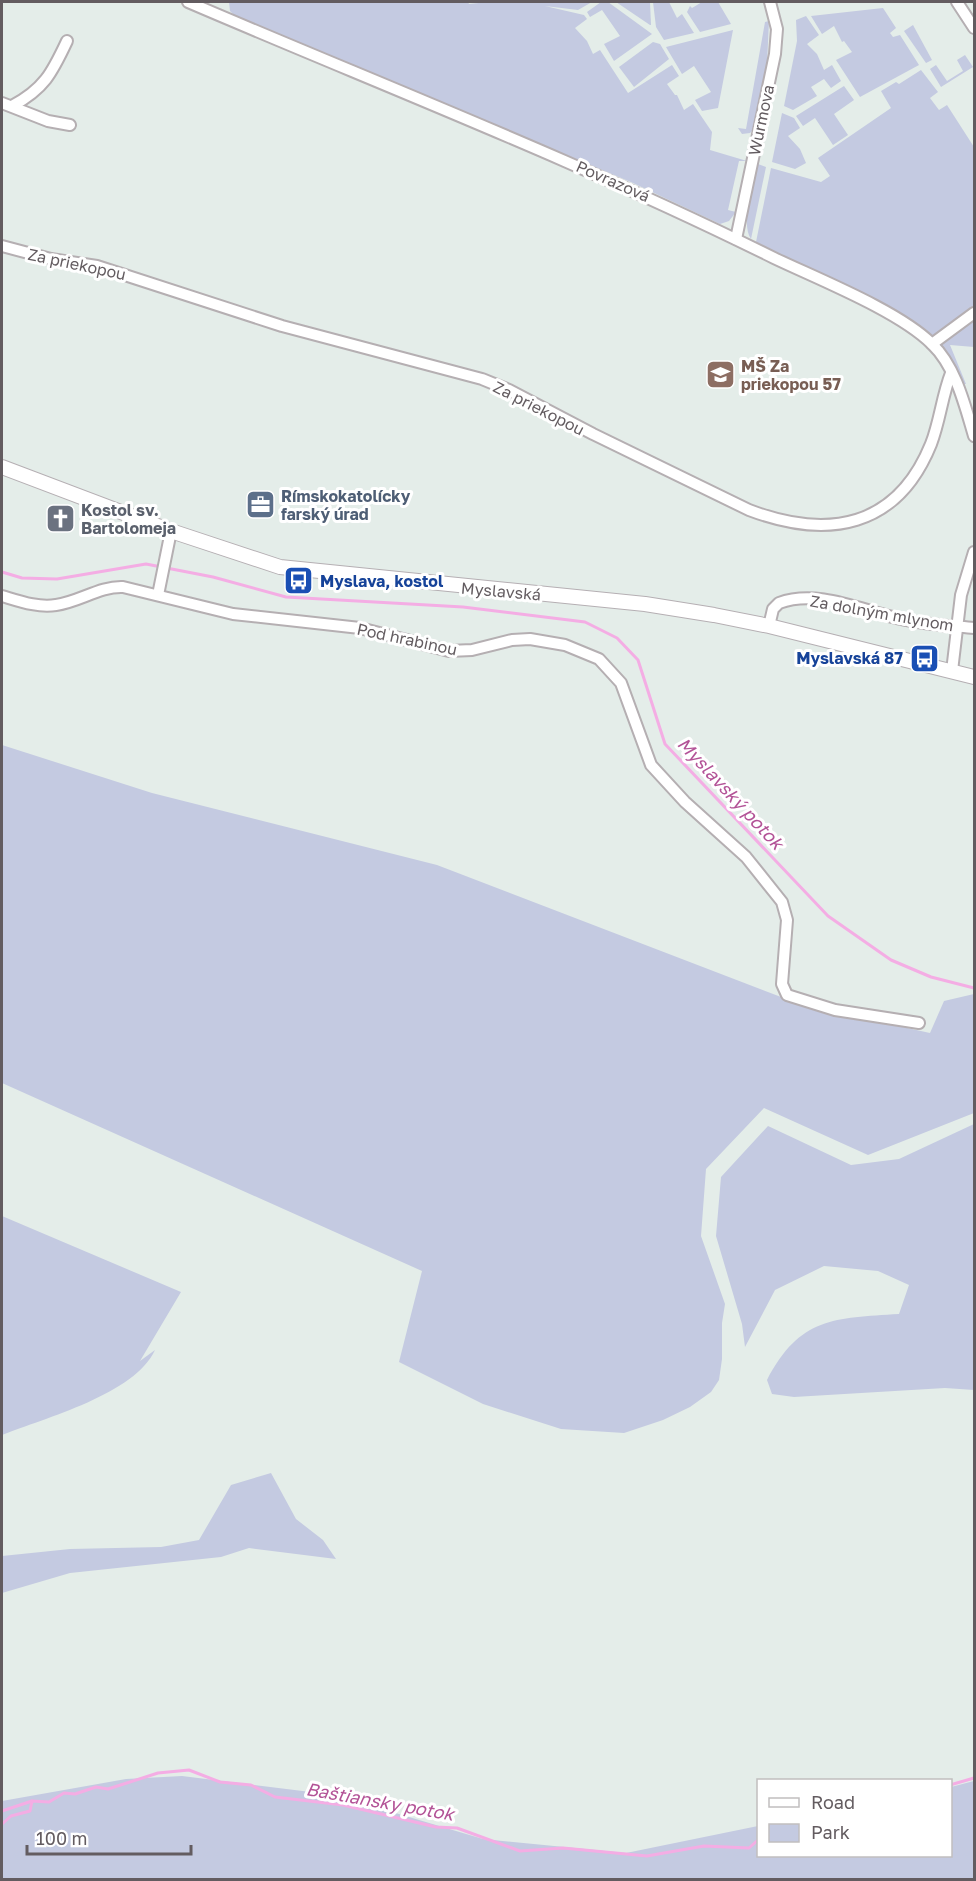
<svg xmlns="http://www.w3.org/2000/svg" width="976" height="1881" font-family="'Golos Text',sans-serif">
<style>
.green{fill:#c4cae1}
.lines{fill:none;stroke-linecap:round;stroke-linejoin:round}
.stream{stroke:#f4ade4;stroke-width:3}
.street-casing{stroke:#b5afb2;stroke-width:14}
.secondary-casing{stroke:#b5afb3;stroke-width:16}
.street{stroke:#fff;stroke-width:10}
.secondary{stroke:#fff;stroke-width:14}
.labels{text-anchor:middle;dominant-baseline:central;stroke-width:6;stroke-linejoin:round;paint-order:stroke}
.street-label{font-size:16px;fill:#635c60;stroke:#fff}
.education-label{font-size:16px;font-weight:bold;fill:#785e54;stroke:#fff;text-anchor:start}
.service-label{font-size:16px;font-weight:bold;fill:#4e5e75;stroke:#fff;text-anchor:start}
.worship-label{font-size:16px;font-weight:bold;fill:#5b616d;stroke:#fff;text-anchor:start}
.transit-label{font-size:16px;font-weight:bold;fill:#164399;stroke:#fff;text-anchor:start}
.water-label{font-size:18px;font-style:italic;fill:#b35397;stroke:#fff}
</style>
<rect width="100%" height="100%" fill="#e4ede9"/>
<g class="green">
<polygon points="229,2 468,2 469,4 488,2 592,2 578,10 545,6 584,15 587,19 575,28 587,41 593,54 600,50 628,93 672,65 679,76 667,84 675,95 677,95 684,110 693,104 712,132 710,150 747,161 739,161 728,210 736,212 729,221 720,224 633,183 235,16 230,11"/>
<polygon points="601,2 608,2 652,34 614,61 604,44 620,36 602,10 590,17 587,12"/>
<polygon points="616,2 650,2 651,25 650,25"/>
<polygon points="653,2 669,2 677,18 682,14 694,33 664,40 656,27"/>
<polygon points="702,2 718,2 731,24 700,32 687,12 690,6 692,8"/>
<polygon points="883,8 896,28 890,33 893,37 900,35 919,65 860,97 836,60 852,52 844,41 842,42 834,26 822,34 811,16"/>
<polygon points="806,16 819,35 807,44 817,54 824,70 832,65 841,81 831,88 824,79 811,87 817,96 793,110 784,106 797,41 796,20"/>
<polygon points="769,21 767,64 754,129 750,133 742,134 738,128 746,129 765,22"/>
<polygon points="913,25 932,60 926,63 904,31"/>
<polygon points="733,30 718,108 702,111 695,100 711,92 694,66 682,74 666,47"/>
<polygon points="653,42 660,44 669,59 634,87 619,67"/>
<polygon points="965,55 973,67 941,87 930,69 936,65 947,81 963,71 957,60"/>
<polygon points="921,70 938,92 930,98 939,110 947,105 974,147 974,309 932,338 888,308 756,242 771,168 821,182 830,176 818,158 891,108 881,91 896,82 899,84"/>
<polygon points="844,86 854,100 834,114 848,135 833,145 815,118 803,126 796,116"/>
<polygon points="782,113 794,118 800,128 788,136 800,149 806,163 795,169 772,162"/>
<path d="M758 164 766 167 751 239C740 224 754 182 758 164Z"/>
<polygon points="974,316 974,347 950,345 966,384 962,384 942,346 943,342"/>
<polygon points="2,745 152,793 437,865 802,1005 930,1033 944,1001 974,994 974,1113 868,1155 764,1108 706,1169 701,1236 725,1304 722,1323 722,1359 719,1380 711,1392 690,1407 663,1420 624,1433 561,1429 483,1404 399,1362 422,1271 2,1083"/>
<path d="M974 1124V1390L945 1388 794 1397 772 1394 767 1380C800 1317 834 1318 899 1314L909 1285 878 1271 824 1266 775 1290 745 1347 742 1324 716 1236 721 1177 768 1126 851 1165 899 1159Z"/>
<path d="M2 1216 181 1292 140 1361 155 1350C135 1394 45 1418 2 1435Z"/>
<polygon points="271,1473 296,1519 323,1540 336,1559 249,1548 221,1557 70,1573 2,1593 2,1556 70,1549 161,1547 199,1540 231,1485"/>
<polygon points="182,1776 335,1795 483,1839 626,1853 758,1826 758,1856 950,1856 951,1787 974,1781 974,1879 2,1879 2,1801 126,1779"/>
</g>
<g class="lines">
<g class="stream">
<polyline points="2,572 22,578 57,579 146,564 213,577 286,597 463,607 585,622 617,638 638,660 665,744 828,916 891,960 931,977 974,988"/>
<polyline points="950,1785 974,1778"/>
<polyline points="2,1811 32,1801 49,1802 64,1793 75,1794 96,1787 108,1789 158,1773 189,1770 220,1782 251,1785 275,1797 343,1805 436,1827 457,1828 520,1851 563,1848 647,1856 704,1846 749,1848 758,1840"/>
<polyline points="2,1824 11,1816 30,1811 32,1801"/>
</g>
<defs>
<g id="street">
<path d="M188 2C384 86 583 163 774 258 818 279 899 311 932 344 956 367 965 406 974 436"/>
<polyline points="957,2 974,28"/>
<polyline points="2,103 48,121 70,125"/>
<path d="M12 106C44 89 52 73 67 41"/>
<polyline points="736,239 775,54 777,29 770,2"/>
<path d="M2 246 51 259 97 266 282 326 482 379 509 390 593 434 749 510C828 540 897 528 931 444 940 421 942 396 951 373"/>
<polyline points="932,344 974,313"/>
<polyline points="158,595 171,531"/>
<path d="M2 596C19 601 38 608 56 605 79 602 100 586 123 587L233 614 360 628 449 651 472 650 512 640 530 639 565 645 599 659 621 683 651 765 685 802 746 857 782 902 787 920 782 984 787 995 835 1010 919 1023"/>
<path d="M769 626 773 609 779 603C820 588 866 613 906 620 928 625 952 626 974 628"/>
<polyline points="952,671 961,595 974,552"/>
</g>
<polyline id="secondary" points="2,467 171,531 280,567 645,604 714,615 769,626 974,677"/>
</defs>
<use href="#street" class="street-casing"/>
<use href="#secondary" class="secondary-casing"/>
<use href="#street" class="street"/>
<use href="#secondary" class="secondary"/>
</g>
<defs>
<symbol id="school-square" viewBox="-11 -11 22 22"><rect x="-9" y="-9" width="18" height="18" rx="4" fill="#8d6e63" stroke="#fff"/><path d="M0-5L7-2L0 1L-7-2ZM-4 1L0 2.5L4 1V4Q0 6-4 4Z" fill="#fff"/></symbol>
<symbol id="office-square" viewBox="-11 -11 22 22"><rect x="-9" y="-9" width="18" height="18" rx="4" fill="#5c6f8a" stroke="#fff"/><path d="M-6-3h4V-5.5h4V-3h4V5H-6ZM-1-4.5V-3h2v-1.5ZM-6 0V1H6V0Z" fill="#fff"/></symbol>
<symbol id="church-square" viewBox="-11 -11 22 22"><rect x="-9" y="-9" width="18" height="18" rx="4" fill="#6b7280" stroke="#fff"/><path d="M-1.2-6h2.4v3.5h3.3v2.4h-3.3V6h-2.4V-.1h-3.3v-2.4h3.3Z" fill="#fff"/></symbol>
<symbol id="bus-square" viewBox="-11 -11 22 22"><rect x="-9" y="-9" width="18" height="18" rx="4" fill="#1a4fb4" stroke="#fff"/><path d="M-5-6H5V4H4V6H2V4H-2V6H-4V4H-5ZM-3.5-4V0h7V-4ZM-3.5 1.2v1.5H-2V1.2ZM2 1.2v1.5H3.5V1.2Z" fill="#fff"/></symbol>
</defs>
<g fill-rule="evenodd">
<use href="#school-square" x="704" y="358" width="33" height="33"/>
<use href="#office-square" x="244" y="488" width="33" height="33"/>
<use href="#church-square" x="44" y="502" width="33" height="33"/>
<use href="#bus-square" x="282" y="564" width="33" height="33"/>
<use href="#bus-square" x="908" y="642" width="33" height="33"/>
</g>
<g class="labels">
<g class="street-label">
<text transform="translate(761 120) rotate(-78)">Wurmova</text>
<text transform="translate(613 181) rotate(24)">Povrazová</text>
<text transform="translate(77 264) rotate(12)">Za priekopou</text>
<text transform="translate(539 408) rotate(27)">Za priekopou</text>
<text transform="translate(501 591) rotate(5)">Myslavská</text>
<text transform="translate(882 613) rotate(10)">Za dolným mlynom</text>
<text transform="translate(407 639) rotate(12)">Pod hrabinou</text>
</g>
<g class="education-label">
<text x="741" y="366">MŠ Za<tspan x="741" dy="18">priekopou 57</tspan></text>
</g>
<g class="service-label">
<text x="281" y="496">Rímskokatolícky<tspan x="281" dy="18">farský úrad</tspan></text>
</g>
<g class="worship-label">
<text x="81" y="510">Kostol sv.<tspan x="81" dy="18">Bartolomeja</tspan></text>
</g>
<g class="transit-label">
<text x="320" y="581">Myslava, kostol</text>
<text x="903" y="658" text-anchor="end">Myslavská 87</text>
</g>
<g class="water-label">
<text transform="translate(731 793) rotate(47)">Myslavský potok</text>
<text transform="translate(380 1801) rotate(10)">Baštiansky potok</text>
</g>
</g>
<rect width="976" height="1881" fill="none" stroke="#635c60" stroke-width="6"/>
<rect x="757" y="1779" width="195" height="78" fill="#ffffff" stroke="#c1bebf" stroke-width="1.5"/>
<rect x="769" y="1798" width="30" height="9" fill="#ffffff" stroke="#c1bebf" stroke-width="1.5"/>
<text x="811" y="1809" font-size="18" fill="#635c60">Road</text>
<rect x="769" y="1824" width="30" height="18" fill="#c4cae1" stroke="#c1bebf" stroke-width="1.5"/>
<text x="811" y="1839" font-size="18" fill="#635c60">Park</text>
<path d="M27 1845v9h164v-9" fill="none" stroke="#635c60" stroke-width="3"/>
<text x="36" y="1845" font-size="18" fill="#635c60" stroke="#ffffff" stroke-width="4.5" paint-order="stroke">100 m</text>
</svg>
